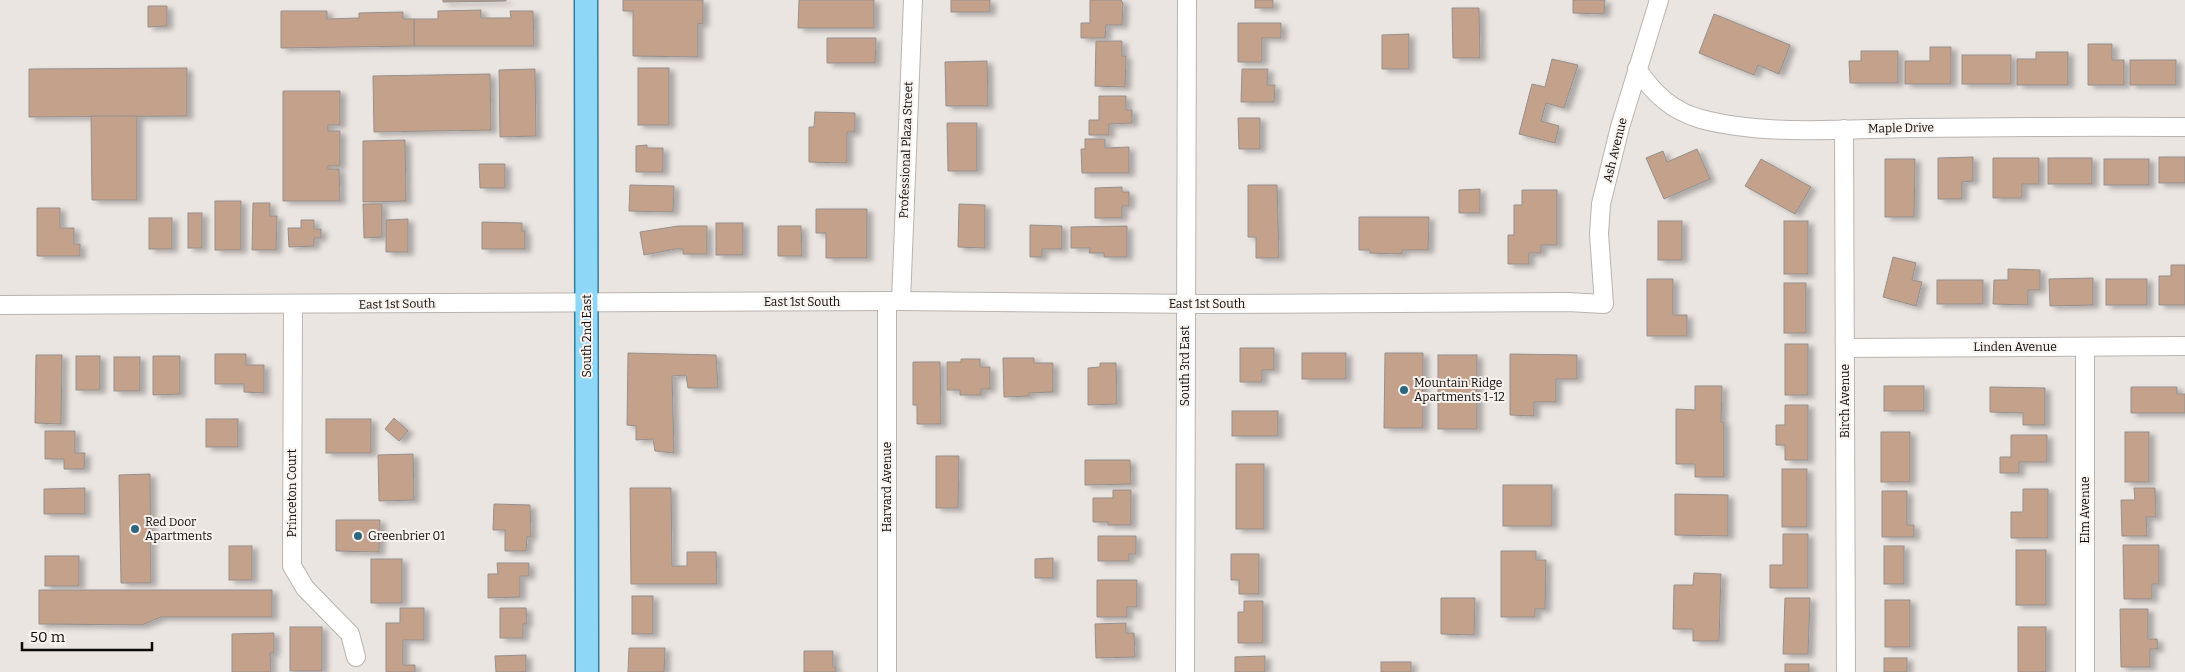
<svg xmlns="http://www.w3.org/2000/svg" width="2185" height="672" font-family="Bitter,serif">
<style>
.building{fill:#c3a18b;stroke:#96908d;filter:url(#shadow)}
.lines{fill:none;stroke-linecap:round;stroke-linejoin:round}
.minor-casing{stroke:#bab4b0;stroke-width:20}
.major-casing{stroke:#307fa0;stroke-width:25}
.minor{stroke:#fff;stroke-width:18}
.major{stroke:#8ed7f6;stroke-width:22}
.poi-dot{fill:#2d667f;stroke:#f8f2ee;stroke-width:2}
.labels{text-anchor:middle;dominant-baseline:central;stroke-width:4;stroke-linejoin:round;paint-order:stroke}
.street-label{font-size:12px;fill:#0d0b0a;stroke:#f8f2ee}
.poi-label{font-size:12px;fill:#0d0b0a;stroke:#f8f2ee;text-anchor:start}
</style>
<defs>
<filter id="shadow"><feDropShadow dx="5.5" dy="3" stdDeviation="2.5" flood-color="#0004"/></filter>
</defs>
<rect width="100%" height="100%" fill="#ebe5e1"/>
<g class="building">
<polygon points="443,0 506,0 506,1 443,2"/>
<polygon points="623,0 703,0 703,24 698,23 698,57 633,56 633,11 623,11"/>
<polygon points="799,0 874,0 874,28 798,28"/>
<rect x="951" y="0" width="39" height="12"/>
<polygon points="1090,0 1121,0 1123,3 1122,25 1106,25 1105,38 1081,38 1081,23 1090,23"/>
<rect x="1255" y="0" width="18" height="8"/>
<polygon points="1573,0 1605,0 1604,14 1573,13"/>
<polygon points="148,6 167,6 167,26 148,27"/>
<polygon points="1452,8 1479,8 1480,58 1453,58"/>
<polygon points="481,10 481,18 511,18 510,11 533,11 534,46 414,46 414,19 438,19 438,11"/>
<polygon points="281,11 327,11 327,19 359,18 359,13 403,12 403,19 414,19 414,46 281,48"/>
<polygon points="1714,14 1790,45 1779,74 1758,65 1754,75 1699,53"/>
<polygon points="1238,23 1281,23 1281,38 1262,38 1262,62 1238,62"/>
<polygon points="1409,34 1409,69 1382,69 1382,35"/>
<polygon points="827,38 876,38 875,63 827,63"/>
<polygon points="1096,41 1122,41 1122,56 1126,56 1125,87 1095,86"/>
<polygon points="2088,44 2112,44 2112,60 2124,60 2124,85 2088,85"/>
<polygon points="1930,47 1951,47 1951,84 1905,84 1905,61 1930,61"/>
<polygon points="1861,51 1898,51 1898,83 1850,83 1849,61 1861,61"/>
<polygon points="2036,52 2068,52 2068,85 2017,85 2017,59 2036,59"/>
<rect x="1962" y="55" width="49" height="29"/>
<polygon points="1552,59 1578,65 1564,108 1546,103 1541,121 1559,126 1555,143 1519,134 1532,84 1545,87"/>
<rect x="2130" y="60" width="46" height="25"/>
<polygon points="987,61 988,106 946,106 945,62"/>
<polygon points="187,68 187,116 29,117 29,69"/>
<rect x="638" y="68" width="31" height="57"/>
<polygon points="535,69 536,136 500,137 499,70"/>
<polygon points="1242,69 1268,69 1267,85 1275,85 1274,102 1241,102"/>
<polygon points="490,74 491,130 374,132 373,76"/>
<polygon points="283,91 340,91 340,125 328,125 328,131 340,131 340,166 328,166 328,169 339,169 340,201 283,201"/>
<polygon points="1099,96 1126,96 1126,110 1132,110 1132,123 1109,124 1109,135 1089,135 1089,120 1099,120"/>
<polygon points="815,112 855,113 855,132 847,132 847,163 809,162 809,127 814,127"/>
<polygon points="91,116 137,116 137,200 92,200"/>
<polygon points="1238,118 1260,118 1260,149 1239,149"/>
<polygon points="947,123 977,123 977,171 948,171"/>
<polygon points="1085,139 1105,139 1105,148 1129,147 1129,173 1082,173 1081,149 1085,149"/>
<polygon points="405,140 406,201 363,202 363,141"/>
<polygon points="647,145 647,148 663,148 663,172 636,172 636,146"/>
<polygon points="1697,149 1710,179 1664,199 1646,158 1663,151 1667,162"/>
<polygon points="1973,157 1973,181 1962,182 1962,199 1938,199 1938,158"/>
<rect x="2159" y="157" width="26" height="26"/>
<polygon points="1993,158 2039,158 2039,184 2022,184 2022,198 1993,198"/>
<rect x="2048" y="158" width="44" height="26"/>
<polygon points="1761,159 1811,187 1795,214 1745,186"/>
<polygon points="1885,159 1915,159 1914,217 1885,217"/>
<rect x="2104" y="159" width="45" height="26"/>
<polygon points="479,164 505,164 505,188 480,188"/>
<polygon points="630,185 674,186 673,212 629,211"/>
<polygon points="1248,185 1277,185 1279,258 1256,258 1256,237 1248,237"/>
<polygon points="1122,187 1122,192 1129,192 1129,206 1122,206 1122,218 1095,218 1095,188"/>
<polygon points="1480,189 1480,213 1459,213 1459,190"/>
<polygon points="1522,190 1557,190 1557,245 1541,245 1541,253 1529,253 1529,264 1508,264 1508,235 1514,235 1514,205 1522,205"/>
<rect x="215" y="201" width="26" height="49"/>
<polygon points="253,203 270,203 270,216 277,216 276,250 252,250"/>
<polygon points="363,204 382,204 382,237 364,238"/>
<polygon points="959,204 985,205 985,248 958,247"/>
<polygon points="37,208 60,208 60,228 74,228 74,244 80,244 80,256 37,256"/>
<polygon points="816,209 867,209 867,258 826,258 826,233 816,233"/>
<rect x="188" y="213" width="14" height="35"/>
<polygon points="1359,217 1429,217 1428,250 1402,250 1402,254 1370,253 1370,250 1359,250"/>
<rect x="149" y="218" width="23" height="31"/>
<polygon points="408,219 408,252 386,252 386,220"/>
<polygon points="301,220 314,220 314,229 321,229 321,238 314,238 314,246 289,247 288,228 301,228"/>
<rect x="1658" y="221" width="24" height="39"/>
<rect x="1784" y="221" width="24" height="53"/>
<polygon points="482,222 522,223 522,231 525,231 525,249 482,249"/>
<rect x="716" y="223" width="27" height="32"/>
<polygon points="1030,225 1062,226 1062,249 1042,249 1042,257 1030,257"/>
<polygon points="678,226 707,226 707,254 683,254 683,249 675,249 644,255 640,232"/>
<polygon points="778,226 801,226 802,256 778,256"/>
<polygon points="1127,226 1127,257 1104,257 1104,253 1089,253 1090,248 1071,248 1071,227"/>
<polygon points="1893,257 1916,263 1912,280 1922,282 1916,306 1883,297"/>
<polygon points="2171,265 2185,265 2185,305 2159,305 2159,276 2171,276"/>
<polygon points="2008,269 2040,270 2040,290 2028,290 2028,305 1993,304 1994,280 2008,280"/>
<polygon points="2093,278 2093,305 2050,306 2049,279"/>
<polygon points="1647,279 1673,279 1673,315 1687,315 1687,336 1647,336"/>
<rect x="2106" y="279" width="41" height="26"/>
<rect x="1937" y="280" width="46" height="24"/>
<rect x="1784" y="283" width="22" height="50"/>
<rect x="1785" y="344" width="23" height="51"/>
<polygon points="1240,348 1274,348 1274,370 1262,370 1262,382 1240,382"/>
<polygon points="628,353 716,355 718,388 688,388 686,375 672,376 674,453 655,451 653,439 636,440 636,426 627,425"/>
<rect x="1302" y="353" width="44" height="26"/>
<polygon points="1385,353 1423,353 1423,428 1384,428"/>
<polygon points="215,354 246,354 246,365 264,365 264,393 244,392 244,384 215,384"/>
<polygon points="1510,354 1577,355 1577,379 1556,379 1556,402 1534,402 1534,416 1510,415"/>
<polygon points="36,355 62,355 61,424 35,423"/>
<rect x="1438" y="355" width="39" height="74"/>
<rect x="76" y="356" width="24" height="34"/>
<polygon points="153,356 180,356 180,394 153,395"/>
<rect x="114" y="357" width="26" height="34"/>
<polygon points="1003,358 1034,358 1034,363 1053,363 1053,392 1029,393 1029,396 1004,397"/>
<polygon points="961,359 980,359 980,367 990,367 990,389 981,389 981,395 960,395 960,390 947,390 947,362 961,362"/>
<polygon points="913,362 940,362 941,424 917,424 917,405 913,405"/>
<polygon points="1100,363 1116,363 1117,404 1088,405 1088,368 1100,367"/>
<polygon points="1695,386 1722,386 1721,422 1724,422 1724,477 1695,477 1695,464 1676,464 1676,409 1695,410"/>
<rect x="1884" y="386" width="40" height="25"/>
<polygon points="1990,387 2045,388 2045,425 2023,425 2023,413 1990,412"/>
<polygon points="2131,387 2177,387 2177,394 2185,394 2185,413 2131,413"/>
<polygon points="1785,405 1808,405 1808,460 1785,460 1785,445 1776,445 1776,425 1785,425"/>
<rect x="1232" y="411" width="46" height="25"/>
<polygon points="394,418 408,431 399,441 385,429"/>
<rect x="206" y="419" width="32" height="28"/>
<rect x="326" y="419" width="45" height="34"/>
<polygon points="45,431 75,431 75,453 85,453 84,469 64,469 64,459 45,459"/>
<rect x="1881" y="432" width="29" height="50"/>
<rect x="2125" y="432" width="24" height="50"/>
<polygon points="2011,435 2047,435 2047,462 2019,462 2019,473 2000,473 2000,457 2011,457"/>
<polygon points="413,454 414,500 379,501 378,455"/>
<polygon points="936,456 959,456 958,508 936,508"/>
<polygon points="1085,460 1130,460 1131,484 1085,485"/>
<rect x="1236" y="464" width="28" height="65"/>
<rect x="1782" y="469" width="25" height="58"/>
<polygon points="150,474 151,583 121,583 119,475"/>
<rect x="1503" y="485" width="49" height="41"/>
<polygon points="85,488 85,514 44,514 44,489"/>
<polygon points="630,488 671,488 672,566 687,566 687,552 716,552 717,584 631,584"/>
<polygon points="2134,488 2155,488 2156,517 2146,517 2147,536 2122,536 2121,500 2135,500"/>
<polygon points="2023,489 2048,489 2048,538 2011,538 2011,512 2023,512"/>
<polygon points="1113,490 1131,490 1131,525 1108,525 1108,522 1093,522 1093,498 1113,498"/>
<polygon points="1882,491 1907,491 1907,525 1914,525 1914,537 1882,537"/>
<polygon points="1675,494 1728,495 1728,536 1675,535"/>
<polygon points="494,504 530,505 531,537 527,537 526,551 505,551 505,530 493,530"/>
<polygon points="336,520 380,520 379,552 336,551"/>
<polygon points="1783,534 1808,534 1808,588 1770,588 1770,565 1783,565"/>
<polygon points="1098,536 1136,536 1136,554 1129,554 1129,561 1098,561"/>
<polygon points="2123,545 2159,545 2159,584 2152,584 2152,599 2124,599"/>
<rect x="229" y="546" width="23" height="34"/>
<rect x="1884" y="546" width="20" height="38"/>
<rect x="2016" y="550" width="30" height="55"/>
<polygon points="1501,551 1536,551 1536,560 1546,560 1545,609 1535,609 1535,617 1501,617"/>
<polygon points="1231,554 1259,554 1259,594 1239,594 1239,580 1231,580"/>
<rect x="45" y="556" width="34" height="30"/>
<polygon points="1053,558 1053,578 1035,578 1035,559"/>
<rect x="371" y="559" width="31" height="44"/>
<polygon points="497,563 529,563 529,576 520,576 520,597 488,598 488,574 498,574"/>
<polygon points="1694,573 1721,574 1719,641 1693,641 1693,629 1673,629 1674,585 1693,585"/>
<polygon points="1097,580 1137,580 1137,607 1127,607 1127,617 1097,617"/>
<polygon points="39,590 272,590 272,617 161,617 142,625 39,624"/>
<rect x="632" y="596" width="21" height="38"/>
<polygon points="1441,598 1475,598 1474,635 1441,634"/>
<polygon points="1785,598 1810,598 1808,654 1783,654"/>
<rect x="1885" y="600" width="25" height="47"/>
<polygon points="1244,601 1263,601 1263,643 1238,643 1238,612 1244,612"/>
<polygon points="400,608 424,608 424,640 403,640 403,665 415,665 415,672 386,672 386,623 400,623"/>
<polygon points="500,608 526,608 527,624 523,624 523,638 500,638"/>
<polygon points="2120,609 2148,609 2148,639 2157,639 2158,649 2150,649 2150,667 2121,667"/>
<polygon points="1126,623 1126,633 1134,633 1135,657 1096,658 1095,624"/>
<rect x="290" y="627" width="32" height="44"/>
<rect x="2018" y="627" width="28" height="45"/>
<polygon points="274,633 274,653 270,653 271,672 232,672 232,634"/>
<polygon points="629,648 665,648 664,672 628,672"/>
<polygon points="804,651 833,651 833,667 836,667 836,672 804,672"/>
<polygon points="526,655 526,672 496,672 495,656"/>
<polygon points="1265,656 1265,672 1235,672 1235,657"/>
<rect x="1884" y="658" width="23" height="14"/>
<rect x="1381" y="662" width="30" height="10"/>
<rect x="1785" y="664" width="24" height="8"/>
</g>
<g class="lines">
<defs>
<g id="minor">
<path d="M1637 69C1654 94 1672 111 1701 119 1764 136 1843 129 1909 128 2001 127 2093 126 2185 127"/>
<polyline points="1844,129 1846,672"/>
<polyline points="887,301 887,672"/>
<polyline points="901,301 913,0"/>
<polyline points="0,305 901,301 1206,304 1568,302 1604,304 1599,234 1601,204 1620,127 1659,0"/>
<polyline points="293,305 292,566 305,588 350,634 356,657"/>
<polyline points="1845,348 2185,346"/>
<polyline points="1185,672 1187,0"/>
<polyline points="2085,672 2085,347"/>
</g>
<polyline id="major" points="586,0 587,672"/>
</defs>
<use href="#minor" class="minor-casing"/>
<use href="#major" class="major-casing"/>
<use href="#minor" class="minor"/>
<use href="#major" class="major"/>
</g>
<g class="poi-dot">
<circle cx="1404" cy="390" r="5"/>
<circle cx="135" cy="529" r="5"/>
<circle cx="358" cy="536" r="5"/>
</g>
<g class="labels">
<g class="street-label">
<text transform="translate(1901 128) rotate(-1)">Maple Drive</text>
<text transform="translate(906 150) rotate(-88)">Professional Plaza Street</text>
<text transform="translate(1615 150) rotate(-76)">Ash Avenue</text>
<text x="802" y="302">East 1st South</text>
<text transform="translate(397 304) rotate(-1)">East 1st South</text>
<text x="1207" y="304">East 1st South</text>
<text transform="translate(587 336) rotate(-90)">South 2nd East</text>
<text x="2015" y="347">Linden Avenue</text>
<text transform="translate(1185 366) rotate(-90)">South 3rd East</text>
<text transform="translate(1845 401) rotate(-90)">Birch Avenue</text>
<text transform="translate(887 487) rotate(-90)">Harvard Avenue</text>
<text transform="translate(292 493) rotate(-90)">Princeton Court</text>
<text transform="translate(2085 510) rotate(-90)">Elm Avenue</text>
</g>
<g class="poi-label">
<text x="1414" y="383">Mountain Ridge<tspan x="1414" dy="14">Apartments 1-12</tspan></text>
<text x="145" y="522">Red Door<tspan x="145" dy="14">Apartments</tspan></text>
<text x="368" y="536">Greenbrier 01</text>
</g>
</g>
<path d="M22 642v8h130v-8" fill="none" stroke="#0d0b0a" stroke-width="2.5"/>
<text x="30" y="642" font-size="15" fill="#0d0b0a" stroke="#f8f2ee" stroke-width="4" paint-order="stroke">50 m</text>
</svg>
